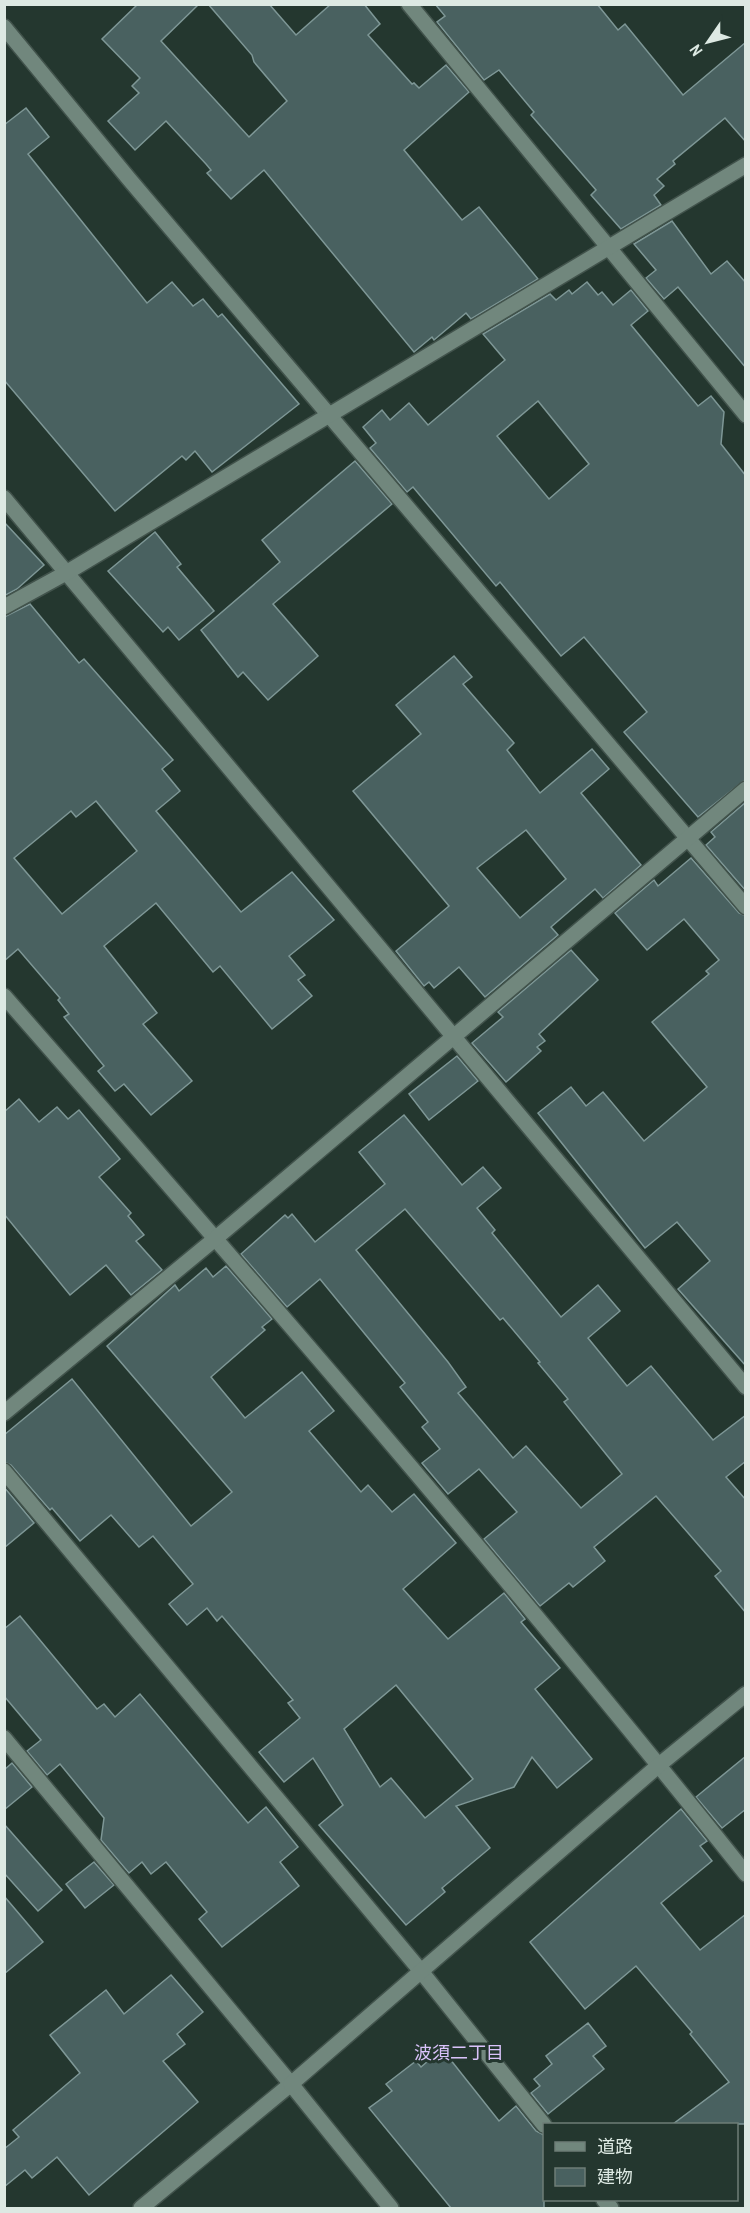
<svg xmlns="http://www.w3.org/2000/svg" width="750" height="2213" font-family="'Archivo Narrow','Noto Sans JP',sans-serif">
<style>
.building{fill:#496160;stroke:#7e9796;stroke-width:1.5;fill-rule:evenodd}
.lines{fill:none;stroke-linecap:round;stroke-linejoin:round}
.street-casing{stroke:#42534c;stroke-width:18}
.secondary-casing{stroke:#42534c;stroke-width:18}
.street{stroke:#71877d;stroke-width:15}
.secondary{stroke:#71877d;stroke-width:15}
.labels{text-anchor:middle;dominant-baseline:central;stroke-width:6;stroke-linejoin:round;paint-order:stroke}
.neighbourhood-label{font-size:18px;fill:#d9c2fa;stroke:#24372f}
</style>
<rect width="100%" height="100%" fill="#24372f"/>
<g class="building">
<polygon points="138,4 199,4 161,41 249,137 287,101 254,62 252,55 208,4 269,4 296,35 331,4 364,4 380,24 368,35 412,84 414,83 419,88 446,65 469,92 404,150 462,220 479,207 538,279 471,319 466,313 434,340 432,337 414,352 264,170 231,199 207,173 211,170 206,164 166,121 135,150 108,121 139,93 132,86 140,78 102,39"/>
<polygon points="435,4 597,4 618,30 625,24 683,95 746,42 746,142 725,118 673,161 675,164 657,179 664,186 654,195 661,205 621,229 591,195 596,190 531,115 534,112 499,70 484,80 437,22 445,16"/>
<polygon points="26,108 49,137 28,154 147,303 172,282 193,306 203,299 218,317 222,314 299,404 212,472 195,451 186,460 182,456 115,511 4,380 4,125"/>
<polygon points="672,221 711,274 727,261 746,283 746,368 678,287 664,299 646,278 656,270 634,244"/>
<path d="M587 282 598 295 602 292 613 305 631 290 648 311 631 325 698 406 711 396 724 412 721 444 746 476V779L698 817 624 732 647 712 584 637 561 656 500 582 496 586 413 487 407 492 370 448 376 443 363 427 382 410 390 420 409 403 428 425 505 360 483 334 550 294 556 300 569 290 572 294ZM538 401 589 464 549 499 497 436Z"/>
<polygon points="355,461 392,504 273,604 318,656 268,700 243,672 238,677 201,630 280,562 262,540"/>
<polygon points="4,522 44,565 17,589 4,596"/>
<polygon points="155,532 181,564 177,567 214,611 179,640 168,627 163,632 108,571"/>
<path d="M30 604 79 663 84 659 173 760 162 769 180 791 156 811 241 912 292 872 334 920 289 956 305 975 298 980 312 996 272 1029 220 966 213 972 156 903 104 946 157 1013 143 1024 192 1081 151 1115 124 1084 115 1091 98 1071 104 1066 64 1017 69 1014 58 1000 60 998 18 949 4 961V617ZM96 801 137 851 62 914 14 858 71 811 76 817Z"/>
<path d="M454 656 472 677 463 684 514 743 507 750 540 793 592 749 609 769 581 793 641 865 603 898 595 889 551 927 558 935 485 997 459 967 434 988 429 982 424 986 396 951 449 906 353 791 421 734 396 705ZM526 830 566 879 520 918 477 868Z"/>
<polygon points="746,802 746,891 706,845 715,837 711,832"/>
<polygon points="691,858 739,913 746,916 746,1366 678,1289 710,1261 677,1222 645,1248 538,1113 571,1087 586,1106 603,1092 644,1141 707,1087 652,1022 709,974 706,971 719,960 684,919 647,950 615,913 654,880 658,886"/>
<polygon points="571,950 598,980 539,1034 545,1041 537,1047 541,1051 506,1082 472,1043 503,1017 498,1012"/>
<polygon points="457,1056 478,1081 429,1120 409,1094"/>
<polygon points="19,1099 39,1122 57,1107 68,1119 79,1110 120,1159 99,1177 131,1213 128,1216 144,1235 136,1241 162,1270 131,1295 106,1265 70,1295 4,1214 4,1112"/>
<path d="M404 1115 462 1185 483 1167 501 1188 477 1208 495 1230 492 1233 561 1317 598 1285 620 1311 588 1338 627 1386 651 1366 713 1440 746 1415V1461L726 1477 746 1500V1613L715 1576 721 1571 656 1496 594 1547 605 1561 573 1587 569 1583 540 1606 484 1539 517 1512 479 1469 448 1494 422 1463 440 1449 422 1427 428 1422 400 1387 405 1383 320 1279 287 1307 241 1254 285 1215 288 1218 292 1214 315 1242 385 1184 359 1152ZM405 1209 500 1320 503 1318 540 1362 538 1363 568 1399 564 1402 622 1474 581 1508 526 1446 513 1458 458 1393 466 1387 448 1362 356 1250Z"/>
<path d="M226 1266 272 1319 262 1327 265 1330 211 1377 245 1418 302 1372 334 1411 309 1431 361 1492 368 1485 392 1512 414 1494 456 1543 403 1589 448 1639 504 1593 525 1619 521 1622 560 1668 535 1689 592 1759 557 1788 532 1757 514 1787 456 1806 490 1848 442 1888 445 1892 406 1925 319 1825 343 1805 313 1758 284 1782 259 1752 300 1718 288 1703 293 1700 222 1616 217 1621 207 1608 187 1625 169 1604 193 1584 153 1536 139 1547 111 1515 80 1541 52 1508 50 1510 11 1465 4 1462V1435L72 1379 191 1526 232 1492 107 1346 175 1285 179 1291 206 1268 213 1277ZM396 1685 473 1779 425 1818 391 1778 380 1787 344 1729Z"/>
<polygon points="4,1487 34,1523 4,1548"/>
<polygon points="20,1616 97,1709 104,1704 115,1717 140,1694 248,1823 266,1807 298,1847 280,1862 299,1886 222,1947 199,1919 207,1912 166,1862 151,1874 142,1862 129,1873 101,1840 104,1818 60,1764 47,1775 27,1751 41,1740 4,1696 4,1629"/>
<polygon points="746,1756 746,1809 722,1828 696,1797"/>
<polygon points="12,1763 32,1787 4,1810 4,1770"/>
<polygon points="681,1809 707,1841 700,1846 712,1861 661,1903 700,1950 746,1914 746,2124 673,2124 729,2082 690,2034 692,2032 636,1966 585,2009 530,1942"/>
<polygon points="4,1824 62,1890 38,1911 4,1873"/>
<polygon points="94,1862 114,1885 85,1908 66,1884"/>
<polygon points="4,1896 43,1942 4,1974"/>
<polygon points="171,1975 203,2012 177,2034 185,2044 163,2061 198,2102 89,2195 57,2157 32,2178 25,2170 4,2187 4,2149 19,2137 13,2130 80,2073 50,2035 106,1990 124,2014"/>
<polygon points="588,2023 606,2046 593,2056 604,2069 548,2114 531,2093 540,2086 534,2079 552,2064 546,2056"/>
<polygon points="442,2049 499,2121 516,2106 536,2131 544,2135 544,2208 451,2208 369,2108 392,2091 386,2084 416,2061 421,2067"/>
</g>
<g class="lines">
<defs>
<g id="street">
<polyline points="409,4 746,415"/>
<polyline points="4,27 129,179 746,907"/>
<polyline points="4,498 746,1387"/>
<polyline points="4,607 66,573 746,165"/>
<path d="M4 996C256 1284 507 1574 746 1874"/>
<polyline points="4,1413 216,1238 746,789"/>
<polyline points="4,1471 420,1970 544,2125"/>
<polyline points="4,1738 291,2084"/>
<polyline points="604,2200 611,2208"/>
</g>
<g id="secondary">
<polyline points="141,2208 291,2084"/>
<polyline points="391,2208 291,2084 659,1765 746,1694"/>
</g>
</defs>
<use href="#street" class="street-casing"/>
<use href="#secondary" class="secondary-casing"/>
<use href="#street" class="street"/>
<use href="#secondary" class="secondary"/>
</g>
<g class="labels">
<g class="neighbourhood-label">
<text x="459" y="2052">波須二丁目</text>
</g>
</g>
<rect width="750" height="2213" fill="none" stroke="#dde9e3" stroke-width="12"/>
<rect x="543" y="2123" width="195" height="78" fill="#24372f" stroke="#6e7e77" stroke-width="1.5"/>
<rect x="555" y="2142" width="30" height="9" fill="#71877d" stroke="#6e7e77" stroke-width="1.5"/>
<text x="597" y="2153" font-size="18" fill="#dde9e3">道路</text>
<rect x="555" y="2168" width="30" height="18" fill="#496160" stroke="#6e7e77" stroke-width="1.5"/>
<text x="597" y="2183" font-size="18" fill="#dde9e3">建物</text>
<g transform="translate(708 42) rotate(235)" stroke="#24372f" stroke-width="4.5" paint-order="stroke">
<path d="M0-4.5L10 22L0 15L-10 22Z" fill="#dde9e3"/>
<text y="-9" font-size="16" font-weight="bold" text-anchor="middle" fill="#dde9e3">N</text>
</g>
</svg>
